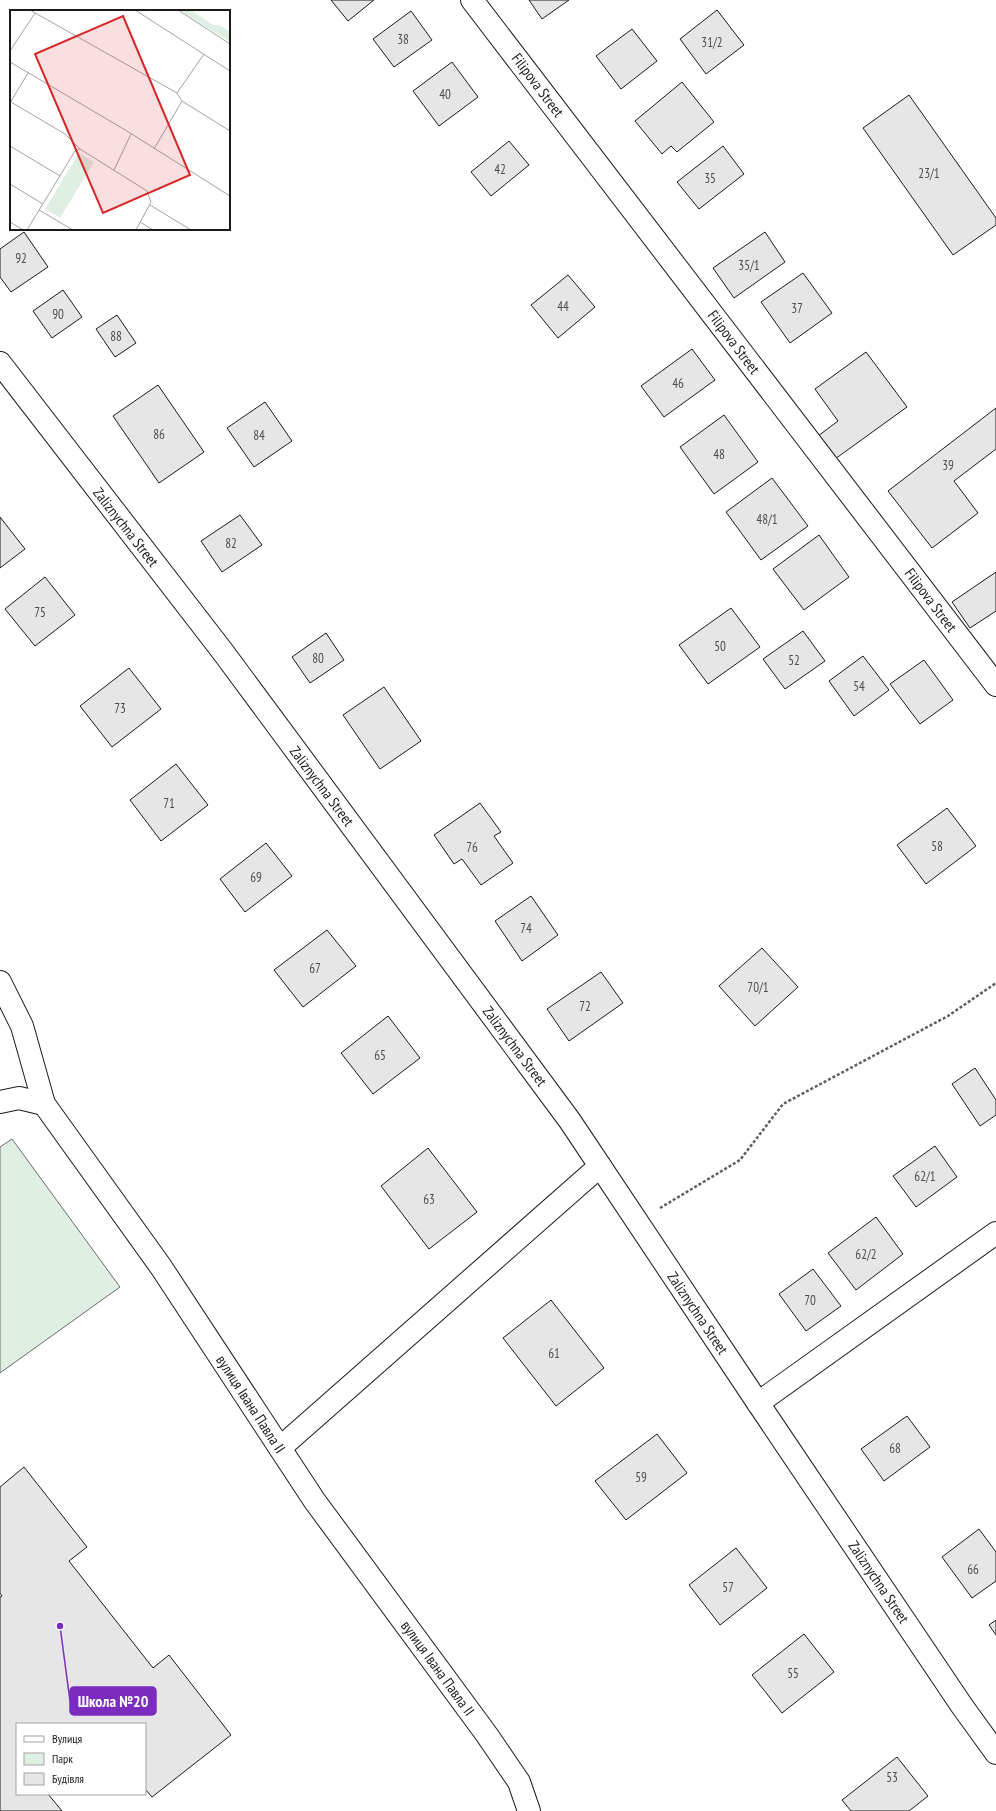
<svg xmlns="http://www.w3.org/2000/svg" width="996" height="1811" font-family="'PT Sans Narrow',sans-serif">
<style>
.green{fill:#e0efe3;stroke:#6a6a6a}
.building{fill:#e6e6e6;stroke:#1a1a1a}
.lines{fill:none;stroke-linecap:round;stroke-linejoin:round}
.minor-casing{stroke:#1a1a1a;stroke-width:24}
.path{stroke:#5f5f5f;stroke-width:2.5;stroke-dasharray:3 2;stroke-linecap:butt}
.minor{stroke:#fff;stroke-width:22}
.labels{text-anchor:middle;dominant-baseline:central;stroke-width:3;stroke-linejoin:round;paint-order:stroke}
.number-label{font-size:13px;fill:#4d4d4d}
.street-label{font-size:15px;fill:#1a1a1a;stroke:#fff}
.inset-road{fill:none;stroke:#a3a3a3;stroke-width:1}
.view{fill:#d62828;fill-opacity:0.15;stroke:#d62828;stroke-width:2}
.inset-edge{fill:none;stroke:#1a1a1a;stroke-width:2}
.leader{fill:none;stroke:#7b2cbf;stroke-width:1.5}
.callout-dot{fill:#7b2cbf;stroke:#fff;stroke-width:1.5}
.callout{fill:#7b2cbf;stroke:#7b2cbf;stroke-width:1.5}
.callout-label{font-size:16px;text-anchor:middle;font-weight:bold;fill:#fff}
</style>
<rect width="100%" height="100%" fill="#fff"/>
<polygon class="green" points="12,1139 120,1287 0,1373 0,1147"/>
<g class="building">
<polygon points="331,0 374,0 348,21"/>
<polygon points="529,0 569,0 542,19"/>
<polygon points="717,10 744,45 706,74 680,39"/>
<polygon points="411,11 432,40 394,67 373,39"/>
<polygon points="632,29 657,61 621,89 596,56"/>
<polygon points="452,62 478,97 439,126 413,91"/>
<polygon points="682,82 714,122 677,152 671,146 662,154 635,121"/>
<polygon points="909,95 996,218 996,225 953,255 863,128"/>
<polygon points="509,141 529,165 491,196 471,172"/>
<polygon points="723,146 744,174 699,209 677,182"/>
<polygon points="24,232 48,267 11,292 0,277 0,249"/>
<polygon points="765,232 785,262 734,298 713,268"/>
<polygon points="803,273 832,313 790,343 761,302"/>
<polygon points="568,275 595,307 558,338 531,305"/>
<polygon points="63,290 82,317 52,338 33,311"/>
<polygon points="117,315 136,343 115,357 96,329"/>
<polygon points="692,349 715,380 664,417 641,386"/>
<polygon points="866,352 907,407 835,459 818,436 838,421 815,389"/>
<polygon points="158,385 204,452 159,483 113,416"/>
<polygon points="265,402 292,441 254,467 227,428"/>
<polygon points="996,408 996,449 954,481 978,513 932,548 888,491"/>
<polygon points="724,415 758,462 714,494 680,447"/>
<polygon points="772,478 808,526 761,560 726,512"/>
<polygon points="240,515 262,545 222,572 201,541"/>
<polygon points="0,517 25,549 0,568"/>
<polygon points="819,535 849,577 804,610 773,569"/>
<polygon points="996,572 996,611 970,628 952,602"/>
<polygon points="45,577 75,615 35,646 5,609"/>
<polygon points="731,608 760,647 708,684 679,645"/>
<polygon points="803,631 825,661 785,689 763,659"/>
<polygon points="326,633 344,660 310,683 292,657"/>
<polygon points="863,656 889,690 854,716 829,681"/>
<polygon points="924,660 953,700 920,724 890,684"/>
<polygon points="129,668 161,709 112,747 80,706"/>
<polygon points="384,687 421,741 380,769 343,715"/>
<polygon points="176,764 208,805 161,841 130,800"/>
<polygon points="480,803 501,832 494,836 513,863 481,885 462,859 454,864 434,835"/>
<polygon points="947,808 976,846 926,884 897,845"/>
<polygon points="266,843 292,876 245,912 220,879"/>
<polygon points="531,896 558,935 522,961 495,921"/>
<polygon points="327,930 356,966 303,1007 274,970"/>
<polygon points="762,948 798,987 755,1026 719,986"/>
<polygon points="601,972 623,1003 569,1041 547,1009"/>
<polygon points="388,1016 420,1058 373,1094 341,1053"/>
<polygon points="975,1068 996,1100 996,1115 980,1126 952,1084"/>
<polygon points="935,1146 957,1177 916,1207 893,1176"/>
<polygon points="428,1148 477,1212 429,1249 381,1186"/>
<polygon points="876,1217 903,1254 856,1290 828,1253"/>
<polygon points="813,1269 841,1306 806,1331 779,1294"/>
<polygon points="551,1300 604,1368 556,1406 503,1338"/>
<polygon points="907,1416 930,1447 884,1481 861,1449"/>
<polygon points="657,1434 687,1473 626,1520 595,1481"/>
<polygon points="24,1467 87,1547 69,1561 153,1668 169,1655 231,1735 152,1797 145,1789 145,1724 17,1724 17,1794 48,1794 62,1811 0,1811 0,1597 2,1596 0,1593 0,1487"/>
<polygon points="979,1529 996,1552 996,1581 972,1598 942,1557"/>
<polygon points="736,1548 767,1588 720,1625 689,1585"/>
<polygon points="996,1620 996,1635 989,1625"/>
<polygon points="804,1634 834,1672 782,1713 752,1675"/>
<polygon points="897,1757 928,1796 909,1811 851,1811 842,1800"/>
</g>
<g class="lines">
<defs>
<g id="minor">
<polyline points="472,0 996,685"/>
<polyline points="0,363 223,652 570,1121 758,1403 962,1706 996,1753"/>
<polyline points="0,982 22,1026 44,1104 161,1267 314,1500 487,1735 519,1782 529,1811"/>
<polyline points="0,1102 19,1098 44,1104"/>
<polyline points="758,1403 996,1233"/>
<polyline points="280,1448 600,1166"/>
</g>
</defs>
<use href="#minor" class="minor-casing"/>
<polyline class="path" points="660,1208 740,1160 783,1104 948,1016 996,983"/>
<use href="#minor" class="minor"/>
</g>
<g class="labels">
<g class="number-label">
<text x="403" y="39">38</text>
<text x="712" y="42">31/2</text>
<text x="445" y="94">40</text>
<text x="500" y="169">42</text>
<text x="929" y="173">23/1</text>
<text x="710" y="178">35</text>
<text x="21" y="258">92</text>
<text x="749" y="265">35/1</text>
<text x="563" y="306">44</text>
<text x="797" y="308">37</text>
<text x="58" y="314">90</text>
<text x="116" y="336">88</text>
<text x="678" y="383">46</text>
<text x="159" y="434">86</text>
<text x="259" y="435">84</text>
<text x="719" y="454">48</text>
<text x="948" y="465">39</text>
<text x="767" y="519">48/1</text>
<text x="231" y="543">82</text>
<text x="40" y="612">75</text>
<text x="720" y="646">50</text>
<text x="318" y="658">80</text>
<text x="794" y="660">52</text>
<text x="859" y="686">54</text>
<text x="120" y="708">73</text>
<text x="169" y="803">71</text>
<text x="937" y="846">58</text>
<text x="472" y="847">76</text>
<text x="256" y="877">69</text>
<text x="526" y="928">74</text>
<text x="315" y="968">67</text>
<text x="758" y="987">70/1</text>
<text x="585" y="1006">72</text>
<text x="380" y="1055">65</text>
<text x="925" y="1176">62/1</text>
<text x="429" y="1199">63</text>
<text x="866" y="1254">62/2</text>
<text x="810" y="1300">70</text>
<text x="554" y="1353">61</text>
<text x="895" y="1448">68</text>
<text x="641" y="1477">59</text>
<text x="973" y="1569">66</text>
<text x="728" y="1587">57</text>
<text x="793" y="1673">55</text>
<text x="892" y="1777">53</text>
</g>
<g class="street-label">
<text transform="translate(538 85) rotate(53)">Filipova Street</text>
<text transform="translate(734 342) rotate(53)">Filipova Street</text>
<text transform="translate(126 527) rotate(52)">Zaliznychna Street</text>
<text transform="translate(931 600) rotate(53)">Filipova Street</text>
<text transform="translate(322 786) rotate(53)">Zaliznychna Street</text>
<text transform="translate(515 1046) rotate(53)">Zaliznychna Street</text>
<text transform="translate(698 1313) rotate(56)">Zaliznychna Street</text>
<text transform="translate(251 1404) rotate(57)">вулиця Івана Павла II</text>
<text transform="translate(879 1582) rotate(56)">Zaliznychna Street</text>
<text transform="translate(438 1668) rotate(54)">вулиця Івана Павла II</text>
</g>
</g>
<g transform="translate(10 10)">
<rect width="220" height="220" fill="#fff"/>
<path d="M169 0H181L203 15H209L220 22V32ZM69 143 84 152 50 208 35 199Z" fill="#e0efe3"/>
<path class="inset-road" d="M20 0 167 83 172 91 220 121M125 0 220 61M168 0 220 34M0 41 25 3M0 52 117 121 220 186M167 83 194 44M1 92 55 124 70 139 137 181 141 192 126 220M0 93 18 63M0 136 50 166M144 139 172 91M104 160 121 124M0 174 33 194M140 195 181 220M29 200 63 220M0 212 13 220M130 212 143 220M17 220 65 141 70 139"/>
<path class="view" d="M113 6 180 165 93 203 25 44Z"/>
<rect width="220" height="220" class="inset-edge"/>
</g>
<path class="leader" d="M60 1626L70 1701"/>
<circle class="callout-dot" cx="60" cy="1626" r="4"/>
<rect class="callout" x="70" y="1687" width="86" height="28" rx="4"/>
<g class="callout-label">
<text x="113" y="1707">Школа №20</text>
</g>
<rect x="16" y="1723" width="130" height="72" fill="#ffffff" stroke="#a3a3a3"/>
<rect x="24" y="1736" width="20" height="6" fill="#ffffff" stroke="#a3a3a3"/>
<text x="52" y="1743" font-size="12" fill="#1a1a1a">Вулиця</text>
<rect x="24" y="1753" width="20" height="12" fill="#e0efe3" stroke="#a3a3a3"/>
<text x="52" y="1763" font-size="12" fill="#1a1a1a">Парк</text>
<rect x="24" y="1773" width="20" height="12" fill="#e6e6e6" stroke="#a3a3a3"/>
<text x="52" y="1783" font-size="12" fill="#1a1a1a">Будівля</text>
</svg>
